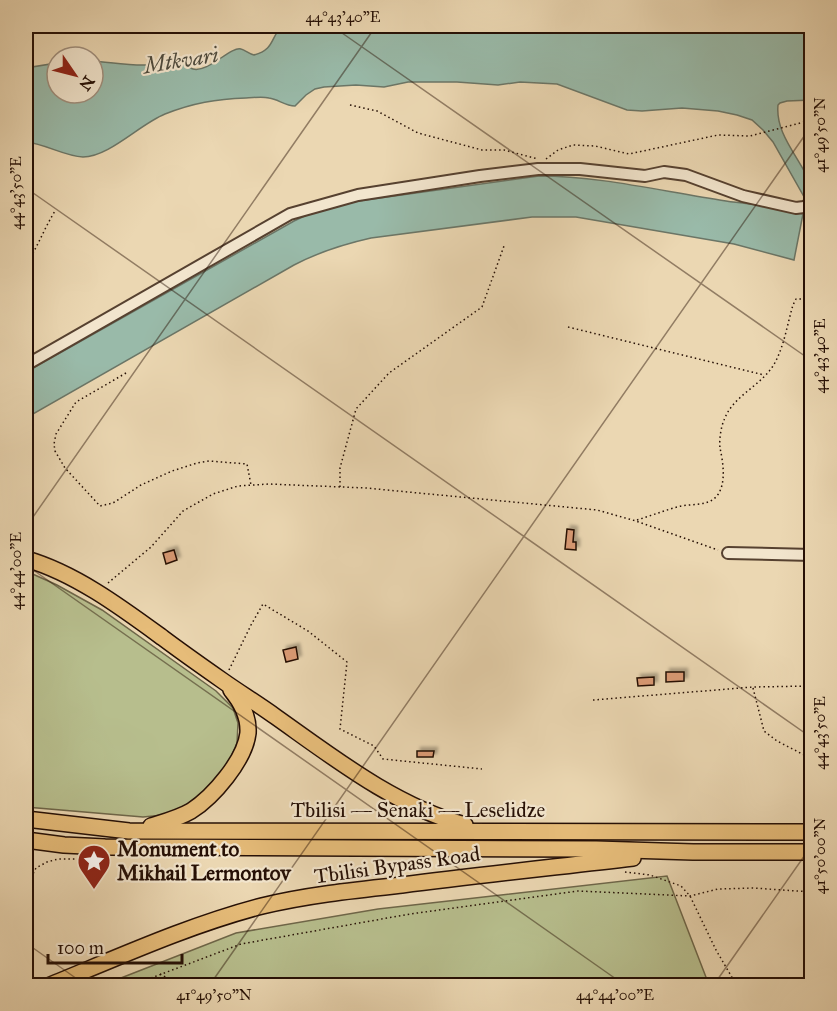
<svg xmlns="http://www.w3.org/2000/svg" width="837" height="1011" font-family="'IM FELL Great Primer',serif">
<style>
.green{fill:#b7be8d;stroke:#6e6649;stroke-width:1.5}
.water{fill:#99baa9;stroke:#6b7667;stroke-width:1.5}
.building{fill:#db9b75;stroke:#250f05;stroke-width:1.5;filter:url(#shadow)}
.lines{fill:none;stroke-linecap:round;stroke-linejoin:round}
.minor-casing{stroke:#564130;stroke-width:14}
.highway-casing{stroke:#250f05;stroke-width:18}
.path{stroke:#250f05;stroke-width:1.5;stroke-dasharray:1.5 3;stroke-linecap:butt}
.minor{stroke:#f2e5cd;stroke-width:10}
.highway{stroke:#e6bc79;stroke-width:15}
.ticks{fill:none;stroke:#250f05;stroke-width:1.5;stroke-opacity:0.45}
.labels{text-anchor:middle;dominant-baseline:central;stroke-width:4.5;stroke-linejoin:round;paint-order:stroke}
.street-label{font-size:21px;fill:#250f05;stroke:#f2e5cd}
.poi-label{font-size:21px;font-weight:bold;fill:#250f05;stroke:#f2e5cd;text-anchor:start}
.water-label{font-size:22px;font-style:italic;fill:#4e4b3e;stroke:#f2e5cd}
.neatline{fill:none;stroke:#250f05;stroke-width:2}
.ticks-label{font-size:15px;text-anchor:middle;fill:#250f05}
</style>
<defs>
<filter id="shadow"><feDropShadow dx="3.5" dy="-3.5" stdDeviation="1.5" flood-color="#0004"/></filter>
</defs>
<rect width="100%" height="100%" fill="#ebd7b2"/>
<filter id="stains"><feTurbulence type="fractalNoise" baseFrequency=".00333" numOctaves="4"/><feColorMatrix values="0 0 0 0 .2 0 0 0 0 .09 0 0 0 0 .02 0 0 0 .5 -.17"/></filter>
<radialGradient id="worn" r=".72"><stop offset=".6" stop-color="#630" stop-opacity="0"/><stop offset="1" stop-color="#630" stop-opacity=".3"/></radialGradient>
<g class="green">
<polygon points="26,571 57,585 102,610 216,691 233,708 238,723 237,743 228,764 201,798 182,809 163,815 143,817 26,807"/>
<polygon points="667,876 709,985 103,985 236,933 378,909"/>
</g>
<g class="water">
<path d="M282 26H767C777 40 797 28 811 27V100L787 101 780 103 778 105C775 135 801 159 811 185 812 190 811 195 811 200L807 202 773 142 763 130 752 120 737 115 718 111 682 108 642 111 627 110 557 84 520 82 498 85 457 82H408L384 87 356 85 324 87 315 89 306 95 295 106C285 106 278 99 269 98 261 96 253 98 246 98 216 99 193 103 165 114 140 124 109 157 83 157 64 156 46 144 26 142V68L57 63V93H93V61C121 63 154 71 179 57 185 60 188 68 193 69 208 73 231 46 241 49 245 50 249 54 254 55 275 49 270 38 282 26Z"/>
<path d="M539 176C602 176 664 192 726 201 752 205 778 205 803 214L794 260 734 244 576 217H532L371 238C344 244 319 252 294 265L26 418V372L294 221 315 211 358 201Z"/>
</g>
<g class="building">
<polygon points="567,529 574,530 573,542 576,542 576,550 565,549"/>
<polygon points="174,550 177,560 166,564 163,553"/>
<polygon points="296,647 298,659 286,662 283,650"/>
<polygon points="666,672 684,672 684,681 666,682"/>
<polygon points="654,677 654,685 638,686 637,678"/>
<polygon points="417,751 434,751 433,757 417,757"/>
</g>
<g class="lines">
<defs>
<g id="minor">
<polyline points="26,365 290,214 358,195 480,176 538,169 580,169 645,176 664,172 686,175 743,196 796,208 804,207 812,203"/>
<polyline points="728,553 812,555"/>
</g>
<g id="highway">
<path d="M26 559C75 573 122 608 163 638 183 653 203 667 223 681 240 693 258 704 276 717 334 758 395 806 465 825"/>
<polyline points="26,819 129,831 812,832"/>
<path d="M151 826C164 822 179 818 191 811 213 797 245 760 248 733 249 716 241 702 231 690"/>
<polyline points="26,840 64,845 105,847 596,849 693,852 812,852"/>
<path d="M48 986C119 957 189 925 262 906 307 895 356 890 402 885 479 875 556 867 633 858"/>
</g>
</defs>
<use href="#minor" class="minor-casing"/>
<use href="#highway" class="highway-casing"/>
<g class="path">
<polyline points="350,105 377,111 418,133 482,150 504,150 538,159"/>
<polyline points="546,159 558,150 573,145 595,146 629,154 718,135 750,136 812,120"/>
<path d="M26 265C37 248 44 229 55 211"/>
<polyline points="568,327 764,375"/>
<polyline points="126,373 76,402 56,434 54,444 55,451 65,468 100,506 113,503 141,485 172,471 197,463 209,461 247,464 251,485"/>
<polyline points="340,487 340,468 356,409 389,373 482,307 504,246"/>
<path d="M637 520C650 516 663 511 677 507 690 503 706 507 716 497 727 485 723 462 720 448 719 440 721 427 724 420 733 396 759 387 773 366 784 348 787 325 793 305L796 299H802L812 303"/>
<polyline points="108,583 151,547 183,511 213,494 238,486 269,484 366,488 597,510 636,521 718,550"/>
<polyline points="229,670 251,625 263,604 308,631 347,662 340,729 374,746 383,759 482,769"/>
<polyline points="753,688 764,731 777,741 812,759"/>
<polyline points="593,700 753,687 812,686"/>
<polyline points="625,872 650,875 681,886 690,896 716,950 737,986"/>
<polyline points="26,916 32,903 29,882 36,868 47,862 58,859 92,859"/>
<polyline points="160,974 181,986"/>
<polyline points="130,986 241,944 410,914 578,891 690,896 718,889 753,888 812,892"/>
</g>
<use href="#minor" class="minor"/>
<use href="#highway" class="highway"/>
</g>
<path class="ticks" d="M332 26 812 361M26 188 812 738M26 527 376 26M26 565 626 986M26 943 87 986M209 986 812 125M713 986 812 845"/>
<defs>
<symbol id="sight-pin" viewBox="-11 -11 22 30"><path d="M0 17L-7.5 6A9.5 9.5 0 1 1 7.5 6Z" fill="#8f2418" stroke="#f2e5cd"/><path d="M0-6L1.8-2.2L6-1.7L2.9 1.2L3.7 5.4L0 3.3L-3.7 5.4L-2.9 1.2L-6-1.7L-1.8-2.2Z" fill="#fff"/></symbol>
</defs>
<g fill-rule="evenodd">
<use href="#sight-pin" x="75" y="842" width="38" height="52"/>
</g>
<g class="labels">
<g class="street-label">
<text x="418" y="810">Tbilisi — Senaki — Leselidze</text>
<text transform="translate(397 865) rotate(-8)">Tbilisi Bypass Road</text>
</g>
<g class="poi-label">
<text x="117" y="849">Monument to<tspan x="117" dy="24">Mikhail Lermontov</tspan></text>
</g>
<g class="water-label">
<text transform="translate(181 60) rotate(-9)">Mtkvari</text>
</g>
</g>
<rect width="837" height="1011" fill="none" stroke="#ebd7b2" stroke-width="66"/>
<g transform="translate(75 75) rotate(125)"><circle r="28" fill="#f2e5cd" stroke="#a08f7d" stroke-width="1.5"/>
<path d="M0-4.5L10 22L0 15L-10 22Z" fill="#8f2418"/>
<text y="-9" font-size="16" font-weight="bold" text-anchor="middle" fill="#250f05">N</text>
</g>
<path d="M48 954v9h134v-9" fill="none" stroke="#250f05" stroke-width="3"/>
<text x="57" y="954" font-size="18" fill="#250f05" stroke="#f2e5cd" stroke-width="4.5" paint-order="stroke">100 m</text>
<rect x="33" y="33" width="771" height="945" class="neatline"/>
<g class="ticks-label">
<text x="343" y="22">44°43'40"E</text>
<text transform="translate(820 135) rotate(-90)" y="5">41°49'50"N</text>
<text transform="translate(16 193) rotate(-90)" y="5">44°43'50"E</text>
<text transform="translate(820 356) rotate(-90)" y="5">44°43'40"E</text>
<text transform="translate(16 571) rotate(-90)" y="5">44°44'00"E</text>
<text transform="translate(820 733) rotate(-90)" y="5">44°43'50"E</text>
<text transform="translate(820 856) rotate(-90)" y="5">41°50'00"N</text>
<text x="214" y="1000">41°49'50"N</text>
<text x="615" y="1000">44°44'00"E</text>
</g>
<rect width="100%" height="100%" filter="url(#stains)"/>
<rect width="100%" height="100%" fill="url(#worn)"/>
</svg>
